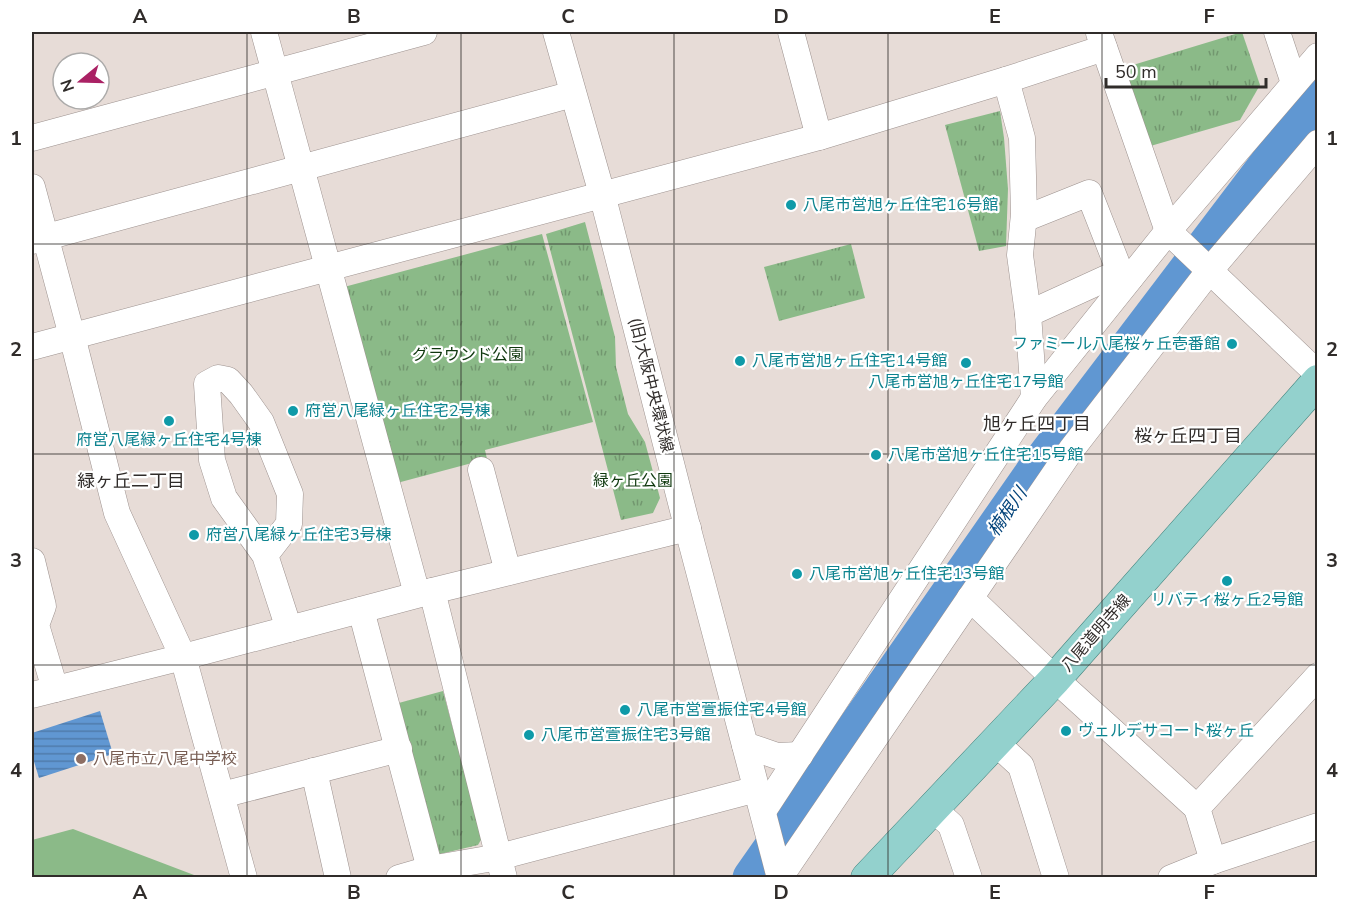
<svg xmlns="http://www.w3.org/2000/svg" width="1349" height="909" font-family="'Nunito Sans','Noto Sans JP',sans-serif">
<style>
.park{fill:url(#park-tufts)}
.garden{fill:#8bba88}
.water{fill:url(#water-rules)}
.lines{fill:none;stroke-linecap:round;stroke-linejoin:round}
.river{stroke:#6097d2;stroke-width:39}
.minor-casing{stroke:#9d928f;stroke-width:27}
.major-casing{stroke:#42837e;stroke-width:33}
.minor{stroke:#fff;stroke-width:26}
.major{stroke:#93d1cd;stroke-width:32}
.grid{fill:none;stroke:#302c2a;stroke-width:1.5;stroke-opacity:0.55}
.culture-dot{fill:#0f9aa8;stroke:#fff;stroke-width:2}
.education-dot{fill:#8d6e63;stroke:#fff;stroke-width:2}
.labels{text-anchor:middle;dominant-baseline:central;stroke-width:4.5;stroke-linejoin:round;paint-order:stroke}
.culture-label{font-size:16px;fill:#0d838f;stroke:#fff;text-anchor:start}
.park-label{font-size:16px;fill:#0f380e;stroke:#fff}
.street-label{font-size:16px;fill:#302c2a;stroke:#fff}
.education-label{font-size:16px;fill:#785e54;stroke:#fff;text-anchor:start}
.neighbourhood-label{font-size:18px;fill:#302c2a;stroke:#fff}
.water-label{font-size:18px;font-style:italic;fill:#03437a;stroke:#fff}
.neatline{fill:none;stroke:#302c2a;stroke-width:2}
.grid-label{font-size:20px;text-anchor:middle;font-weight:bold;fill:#302c2a}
</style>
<defs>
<pattern id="park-tufts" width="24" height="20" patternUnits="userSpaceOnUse" patternTransform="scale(1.5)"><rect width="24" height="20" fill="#8bba88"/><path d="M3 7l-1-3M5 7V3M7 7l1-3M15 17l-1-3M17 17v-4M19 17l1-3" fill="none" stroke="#72976f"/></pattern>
<pattern id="water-rules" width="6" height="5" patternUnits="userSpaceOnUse" patternTransform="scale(1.5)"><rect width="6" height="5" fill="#6097d2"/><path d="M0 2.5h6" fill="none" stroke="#507bab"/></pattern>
</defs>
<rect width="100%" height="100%" fill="#e7dcd7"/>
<g class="park">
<polygon points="1242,32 1260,85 1240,120 1147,147 1123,68"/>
<polygon points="1000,111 1004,138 1008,189 1006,246 979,251 945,125"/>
<polygon points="585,222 615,337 616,367 628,414 645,442 660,498 653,513 621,520 546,234"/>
<polygon points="542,234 593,422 485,450 487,459 397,483 344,287"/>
<polygon points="851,244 865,298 779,321 764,267"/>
<polygon points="443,691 482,838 478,845 436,855 395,704"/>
</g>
<polygon class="garden" points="73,829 194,875 195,877 32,877 32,840"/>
<polygon class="water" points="100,711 113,754 39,778 32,755 32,733"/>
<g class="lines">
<polyline class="river" points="752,878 1037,469 1318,99"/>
<defs>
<g id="minor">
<polyline points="264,32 417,594"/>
<polyline points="556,32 602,194 686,522 780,878"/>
<polyline points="791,32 819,137"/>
<polyline points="1277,32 1294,83"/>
<polyline points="1099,33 1168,231 1318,374"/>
<polyline points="1006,80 1022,138 1024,214 1020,255 1028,314 1034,398"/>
<polyline points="32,138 424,32"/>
<polyline points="32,187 72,336 117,513 183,657 244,878"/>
<polyline points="1024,219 1089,193 1120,272"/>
<polyline points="32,241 573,94"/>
<polyline points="1028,314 1120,272 1130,278"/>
<polyline points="32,347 819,137 1006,80 1104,48"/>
<polyline points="481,470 508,572"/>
<polyline points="265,555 289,524 290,494 261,422 241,394 228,380 218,378 207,384 212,460 224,498 265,555 289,629"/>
<polyline points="32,561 43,606 36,625 55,689"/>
<polyline points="432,591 504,878"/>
<polyline points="970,598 1055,679 1197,808"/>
<polyline points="361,610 430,869"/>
<polyline points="32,695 183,657 432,591 688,528"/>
<polyline points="995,742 1021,766 1056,878"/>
<polyline points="745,745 777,756 800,755"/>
<polyline points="314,771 338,878"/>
<polyline points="222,795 399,749"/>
<polyline points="932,808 951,825 969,878"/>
<polyline points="763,811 1034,398 1168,231 1318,56"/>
<polyline points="1213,861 1197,808 1318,676"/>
<polyline points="780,877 1071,450 1210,270 1318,143"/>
<polyline points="399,878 430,869 499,857 757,789"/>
<polyline points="1171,878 1213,861 1318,826"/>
</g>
<polyline id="major" points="867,878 1055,679 1318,381"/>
</defs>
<use href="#minor" class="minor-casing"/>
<use href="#major" class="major-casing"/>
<use href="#minor" class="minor"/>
<use href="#major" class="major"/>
</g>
<path class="grid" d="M247 32V878M461 32V878M674 32V878M888 32V878M1102 32V878M32 244H1318M32 454H1318M32 665H1318"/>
<g class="culture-dot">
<circle cx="791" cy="205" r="6"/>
<circle cx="1232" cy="344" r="6"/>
<circle cx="740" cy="361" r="6"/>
<circle cx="966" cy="363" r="6"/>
<circle cx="293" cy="411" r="6"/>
<circle cx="169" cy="421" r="6"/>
<circle cx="876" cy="455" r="6"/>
<circle cx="194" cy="535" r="6"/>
<circle cx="797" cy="574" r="6"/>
<circle cx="1227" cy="581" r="6"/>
<circle cx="625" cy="710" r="6"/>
<circle cx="1066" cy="731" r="6"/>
<circle cx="529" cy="735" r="6"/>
</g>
<circle class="education-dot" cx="81" cy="759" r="6"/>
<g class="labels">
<g class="culture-label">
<text x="803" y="205">八尾市営旭ヶ丘住宅16号館</text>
<text x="1220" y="344" text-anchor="end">ファミール八尾桜ヶ丘壱番館</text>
<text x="752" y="361">八尾市営旭ヶ丘住宅14号館</text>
<text x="966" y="382" text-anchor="middle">八尾市営旭ヶ丘住宅17号館</text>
<text x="305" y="411">府営八尾緑ヶ丘住宅2号棟</text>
<text x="169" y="440" text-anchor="middle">府営八尾緑ヶ丘住宅4号棟</text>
<text x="888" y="455">八尾市営旭ヶ丘住宅15号館</text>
<text x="206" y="535">府営八尾緑ヶ丘住宅3号棟</text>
<text x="809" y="574">八尾市営旭ヶ丘住宅13号館</text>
<text x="1227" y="600" text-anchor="middle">リバティ桜ヶ丘2号館</text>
<text x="637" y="710">八尾市営萱振住宅4号館</text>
<text x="1078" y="731">ヴェルデサコート桜ヶ丘</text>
<text x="541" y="735">八尾市営萱振住宅3号館</text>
</g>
<g class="park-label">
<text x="468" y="355">グラウンド公園</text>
<text x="633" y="481">緑ヶ丘公園</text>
</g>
<g class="street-label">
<text transform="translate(651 385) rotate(76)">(旧)大阪中央環状線</text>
<text transform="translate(1096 633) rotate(-49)">八尾道明寺線</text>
</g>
<g class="education-label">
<text x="93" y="759">八尾市立八尾中学校</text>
</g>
<g class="neighbourhood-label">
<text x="1037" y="424">旭ヶ丘四丁目</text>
<text x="1188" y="436">桜ヶ丘四丁目</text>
<text x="131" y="481">緑ヶ丘二丁目</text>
</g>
<g class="water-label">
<text transform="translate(1007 512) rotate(-55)">楠根川</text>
</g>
</g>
<rect width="1349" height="909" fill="none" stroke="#ffffff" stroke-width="66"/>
<g transform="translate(81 81) rotate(251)"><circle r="28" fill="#ffffff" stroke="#acabaa" stroke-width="1.5"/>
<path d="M0-4.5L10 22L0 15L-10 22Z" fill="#aa2164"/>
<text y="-9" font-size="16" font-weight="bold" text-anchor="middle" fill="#302c2a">N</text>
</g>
<path d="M1106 78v9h160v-9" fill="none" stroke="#302c2a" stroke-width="3"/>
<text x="1115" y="78" font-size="18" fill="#302c2a" stroke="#ffffff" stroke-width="4.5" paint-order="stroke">50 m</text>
<rect x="33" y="33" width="1283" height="843" class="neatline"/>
<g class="grid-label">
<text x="140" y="23">A</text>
<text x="354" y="23">B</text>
<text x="568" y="23">C</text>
<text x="781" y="23">D</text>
<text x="995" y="23">E</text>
<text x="1209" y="23">F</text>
<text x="16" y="145">1</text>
<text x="1332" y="145">1</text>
<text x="16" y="356">2</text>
<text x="1332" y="356">2</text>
<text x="16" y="567">3</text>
<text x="1332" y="567">3</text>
<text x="16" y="777">4</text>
<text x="1332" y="777">4</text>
<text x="140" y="899">A</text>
<text x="354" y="899">B</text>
<text x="568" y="899">C</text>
<text x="781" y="899">D</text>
<text x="995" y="899">E</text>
<text x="1209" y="899">F</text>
</g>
</svg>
